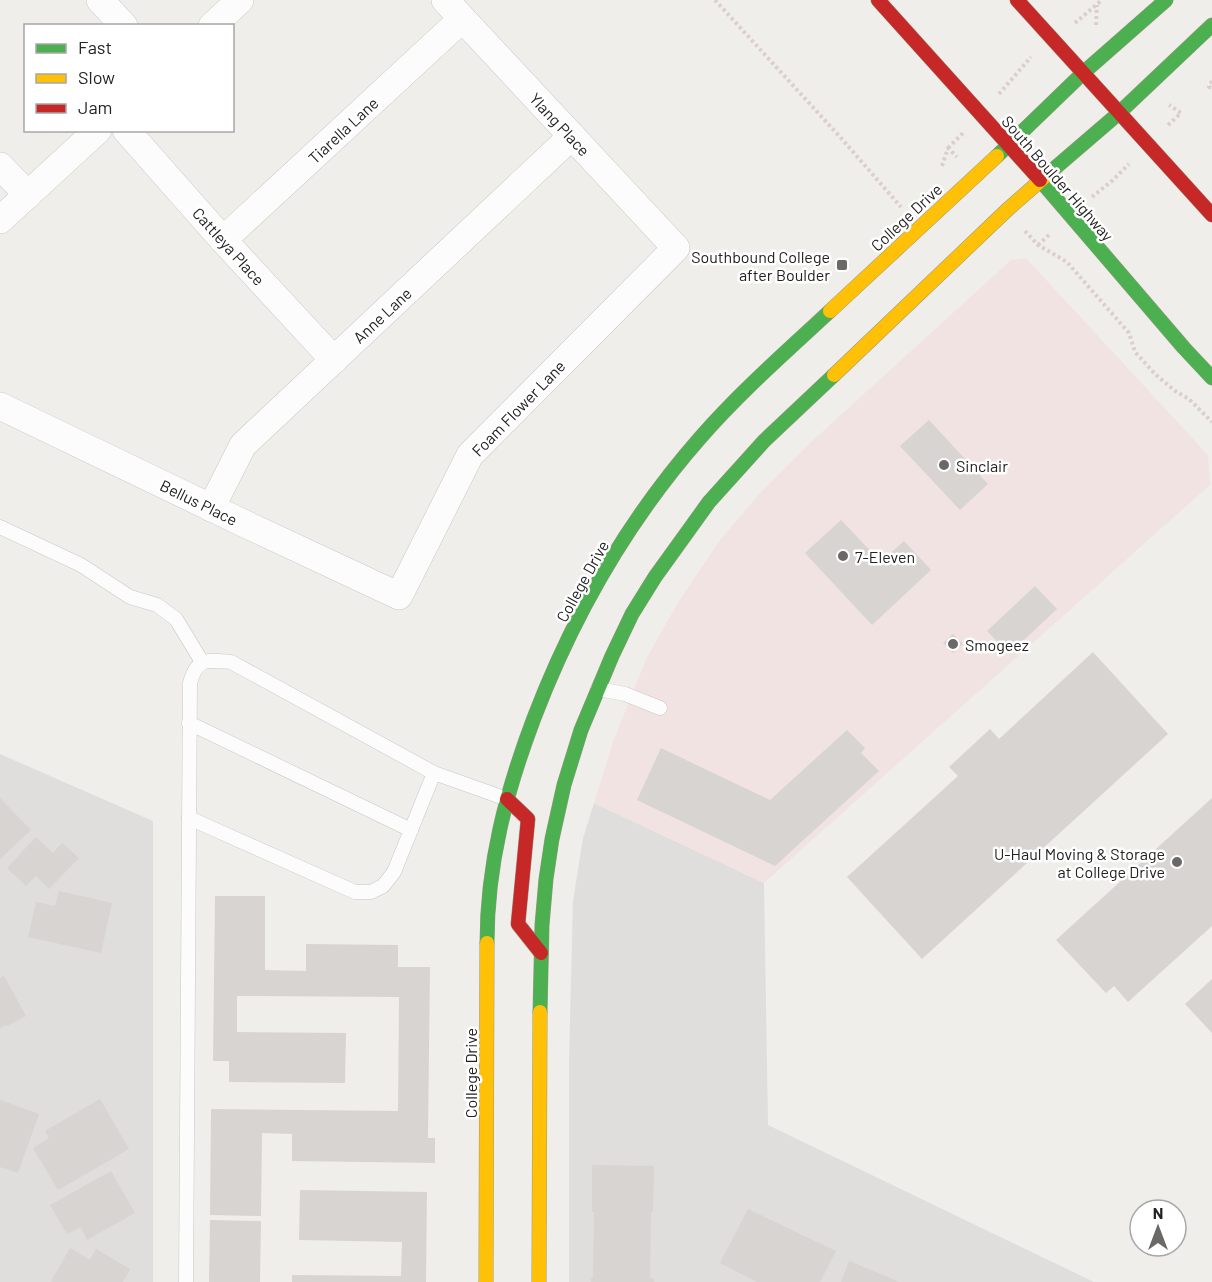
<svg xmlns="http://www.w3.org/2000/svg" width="1212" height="1282" font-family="Barlow,sans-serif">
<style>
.residential{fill:#dfdedc}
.commercial{fill:#f1e3e1}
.building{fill:#d7d4d2}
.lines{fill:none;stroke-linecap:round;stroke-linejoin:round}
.lane-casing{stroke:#c9c8c7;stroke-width:15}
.street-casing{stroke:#c9c8c7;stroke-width:28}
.fast-casing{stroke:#999a82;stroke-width:15}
.slow-casing{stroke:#999a82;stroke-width:15}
.jam-casing{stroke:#999a82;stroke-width:15}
.path{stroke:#dccecd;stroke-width:4;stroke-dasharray:3 3;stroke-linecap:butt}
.lane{stroke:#fdfcfc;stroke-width:14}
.street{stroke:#fdfcfc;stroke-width:27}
.fast{stroke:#4caf50;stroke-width:14}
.slow{stroke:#ffc107;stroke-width:14}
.jam{stroke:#c62828;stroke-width:14}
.poi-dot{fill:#6a6968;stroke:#fff;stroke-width:2}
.labels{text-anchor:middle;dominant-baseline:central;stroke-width:5;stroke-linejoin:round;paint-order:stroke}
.street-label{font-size:16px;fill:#222;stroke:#fff}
.poi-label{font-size:16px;fill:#222;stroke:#fff;text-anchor:start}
</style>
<rect width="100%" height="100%" fill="#f0eeeb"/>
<g class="residential">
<polygon points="0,754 153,821 153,1282 0,1282"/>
<polygon points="594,803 764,883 768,1125 1094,1282 569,1282 569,1061 573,901 583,838"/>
</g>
<polygon class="commercial" points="1026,258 1208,455 1210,485 764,883 594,803 614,739 647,657 679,601 720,540 760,493 810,443 1011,260"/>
<g class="building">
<polygon points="929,420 988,484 960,510 900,446"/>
<polygon points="841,520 881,562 904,541 931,570 872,625 805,553"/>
<polygon points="1035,586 1057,609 1009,654 987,631"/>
<polygon points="953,634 963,644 953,653 943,643"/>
<polygon points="1093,652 1168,734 922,959 847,877 958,776 949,767 990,729 999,739"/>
<polygon points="847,730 865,748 861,753 879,771 775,866 637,800 661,748 770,800"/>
<polygon points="0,798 31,830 0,859"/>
<polygon points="1212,798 1212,926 1128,1002 1114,986 1106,993 1056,940"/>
<polygon points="36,837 53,853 62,843 79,858 49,889 36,876 26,886 7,868"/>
<polygon points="59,891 112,903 101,953 28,937 36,902 55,906"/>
<polygon points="215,896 265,896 265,970 306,971 306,944 398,945 398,967 430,967 428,1138 435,1138 435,1163 292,1161 292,1134 262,1133 261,1216 210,1215 211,1109 398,1111 399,997 237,996 237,1032 346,1033 345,1083 229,1082 229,1061 213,1061"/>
<polygon points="4,976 26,1016 7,1026 6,1025 0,1028 0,978"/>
<polygon points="1212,979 1212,1033 1185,1004"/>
<polygon points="100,1099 129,1149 58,1190 33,1148 49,1138 45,1131"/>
<polygon points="0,1100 39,1114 18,1173 0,1167"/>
<polygon points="592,1165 654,1166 653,1212 651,1212 650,1278 654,1278 654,1282 591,1282 591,1278 593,1278 594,1212 592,1212"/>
<polygon points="111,1171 135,1213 87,1240 81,1227 67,1234 50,1205"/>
<polygon points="300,1190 427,1192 426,1282 292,1282 292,1275 401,1276 402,1242 299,1240"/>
<polygon points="748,1209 836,1251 820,1282 757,1282 720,1263"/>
<polygon points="210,1220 261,1221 260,1282 209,1282"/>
<polygon points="70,1248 90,1260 96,1249 130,1269 123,1282 53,1282 51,1281"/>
<polygon points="849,1261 900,1282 841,1282"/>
</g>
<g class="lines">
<defs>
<g id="lane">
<polyline points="0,527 81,565 130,597 157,605 176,619 202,662"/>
<polyline points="598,689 625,694 660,708"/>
<polyline points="189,723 411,830"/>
<polyline points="189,818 355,892 371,892 383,886 394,872 434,773 507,799"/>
<path d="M186 1282 190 683C197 657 207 660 231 662L434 773"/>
</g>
<g id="street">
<polyline points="100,0 124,26"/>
<polyline points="212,26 240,0"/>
<polyline points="126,130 223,240 334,360"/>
<polyline points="0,166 28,195"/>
<polyline points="0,220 98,130"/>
<polyline points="223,240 462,19"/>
<polyline points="0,406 241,522 399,596 470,455 676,248 445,0"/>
<polyline points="211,508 243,445 572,136"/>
</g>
<g id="fast">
<polyline points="997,156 1083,73 1166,0"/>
<polyline points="1048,174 1119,113 1212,25"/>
<polyline points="1040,180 1184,348 1212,378"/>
<path d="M487 943C487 864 506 792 534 718 573 616 628 520 700 438 740 392 786 352 830 311"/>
<polyline points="540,1012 542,925 546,879 552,839 564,785 581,730 612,656 632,614 655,577 709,502 764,441 834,375"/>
</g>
<g id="slow">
<polyline points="830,311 997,156"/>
<polyline points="834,375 1007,210 1048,174"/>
<polyline points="486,1282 487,943"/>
<polyline points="539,1282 540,1012"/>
</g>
<g id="jam">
<polyline points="878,0 1040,180"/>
<polyline points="1017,0 1212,215"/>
<polyline points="507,799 528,819 518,924 541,953"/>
</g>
</defs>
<use href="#lane" class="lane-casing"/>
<use href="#street" class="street-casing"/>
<use href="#fast" class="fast-casing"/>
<use href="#slow" class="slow-casing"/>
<use href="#jam" class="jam-casing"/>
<g class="path">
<polyline points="715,0 841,138 901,207"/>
<polyline points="1075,23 1102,0"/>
<polyline points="1096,25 1097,5"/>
<polyline points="1212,81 1209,87 1212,88"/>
<polyline points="999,94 1031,57"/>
<polyline points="1168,125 1181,113 1169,105"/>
<polyline points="948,148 963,133"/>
<polyline points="942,166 948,148 957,157"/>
<polyline points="1092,197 1113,180 1129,164"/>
<polyline points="1025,231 1038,245 1067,262 1129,333 1135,352 1155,374 1175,391 1189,399 1212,422"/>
<polyline points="1038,245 1050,234"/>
</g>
<use href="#lane" class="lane"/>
<use href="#street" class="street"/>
<use href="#fast" class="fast"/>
<use href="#slow" class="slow"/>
<use href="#jam" class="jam"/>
</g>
<g class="poi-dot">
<rect x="836" y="259" width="12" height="12" rx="3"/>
<circle cx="944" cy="465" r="6"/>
<circle cx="843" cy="556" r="6"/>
<circle cx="953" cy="644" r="6"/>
<circle cx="1177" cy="862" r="6"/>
</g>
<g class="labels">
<g class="street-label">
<text transform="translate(560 124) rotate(47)">Ylang Place</text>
<text transform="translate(343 130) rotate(-43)">Tiarella Lane</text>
<text transform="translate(1058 178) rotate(49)">South Boulder Highway</text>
<text transform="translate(906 217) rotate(-43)">College Drive</text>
<text transform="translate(229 246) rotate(48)">Cattleya Place</text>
<text transform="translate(382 315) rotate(-43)">Anne Lane</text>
<text transform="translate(518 408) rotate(-46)">Foam Flower Lane</text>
<text transform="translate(199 502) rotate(26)">Bellus Place</text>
<text transform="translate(582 581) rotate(-61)">College Drive</text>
<text transform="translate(470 1073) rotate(-90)">College Drive</text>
</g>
<g class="poi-label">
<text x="830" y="256" text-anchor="end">Southbound College<tspan x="830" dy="18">after Boulder</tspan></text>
<text x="956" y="465">Sinclair</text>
<text x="855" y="556">7-Eleven</text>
<text x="965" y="644">Smogeez</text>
<text x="1165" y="853" text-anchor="end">U-Haul Moving &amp; Storage<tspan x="1165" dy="18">at College Drive</tspan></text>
</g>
</g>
<rect x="24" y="24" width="210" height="108" fill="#ffffff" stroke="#a7a7a7" stroke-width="1.5"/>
<rect x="36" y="44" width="30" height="9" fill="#4caf50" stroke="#a7a7a7" stroke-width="1.5"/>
<text x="78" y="54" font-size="18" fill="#222222">Fast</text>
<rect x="36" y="74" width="30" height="9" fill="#ffc107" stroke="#a7a7a7" stroke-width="1.5"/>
<text x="78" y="84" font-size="18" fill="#222222">Slow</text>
<rect x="36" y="104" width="30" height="9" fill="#c62828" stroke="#a7a7a7" stroke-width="1.5"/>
<text x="78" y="114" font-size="18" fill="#222222">Jam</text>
<g transform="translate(1158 1228)"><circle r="28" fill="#ffffff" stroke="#a7a7a7" stroke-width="1.5"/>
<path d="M0-4.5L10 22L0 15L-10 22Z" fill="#6a6968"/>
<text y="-9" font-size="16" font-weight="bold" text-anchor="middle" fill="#222222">N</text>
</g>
</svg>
